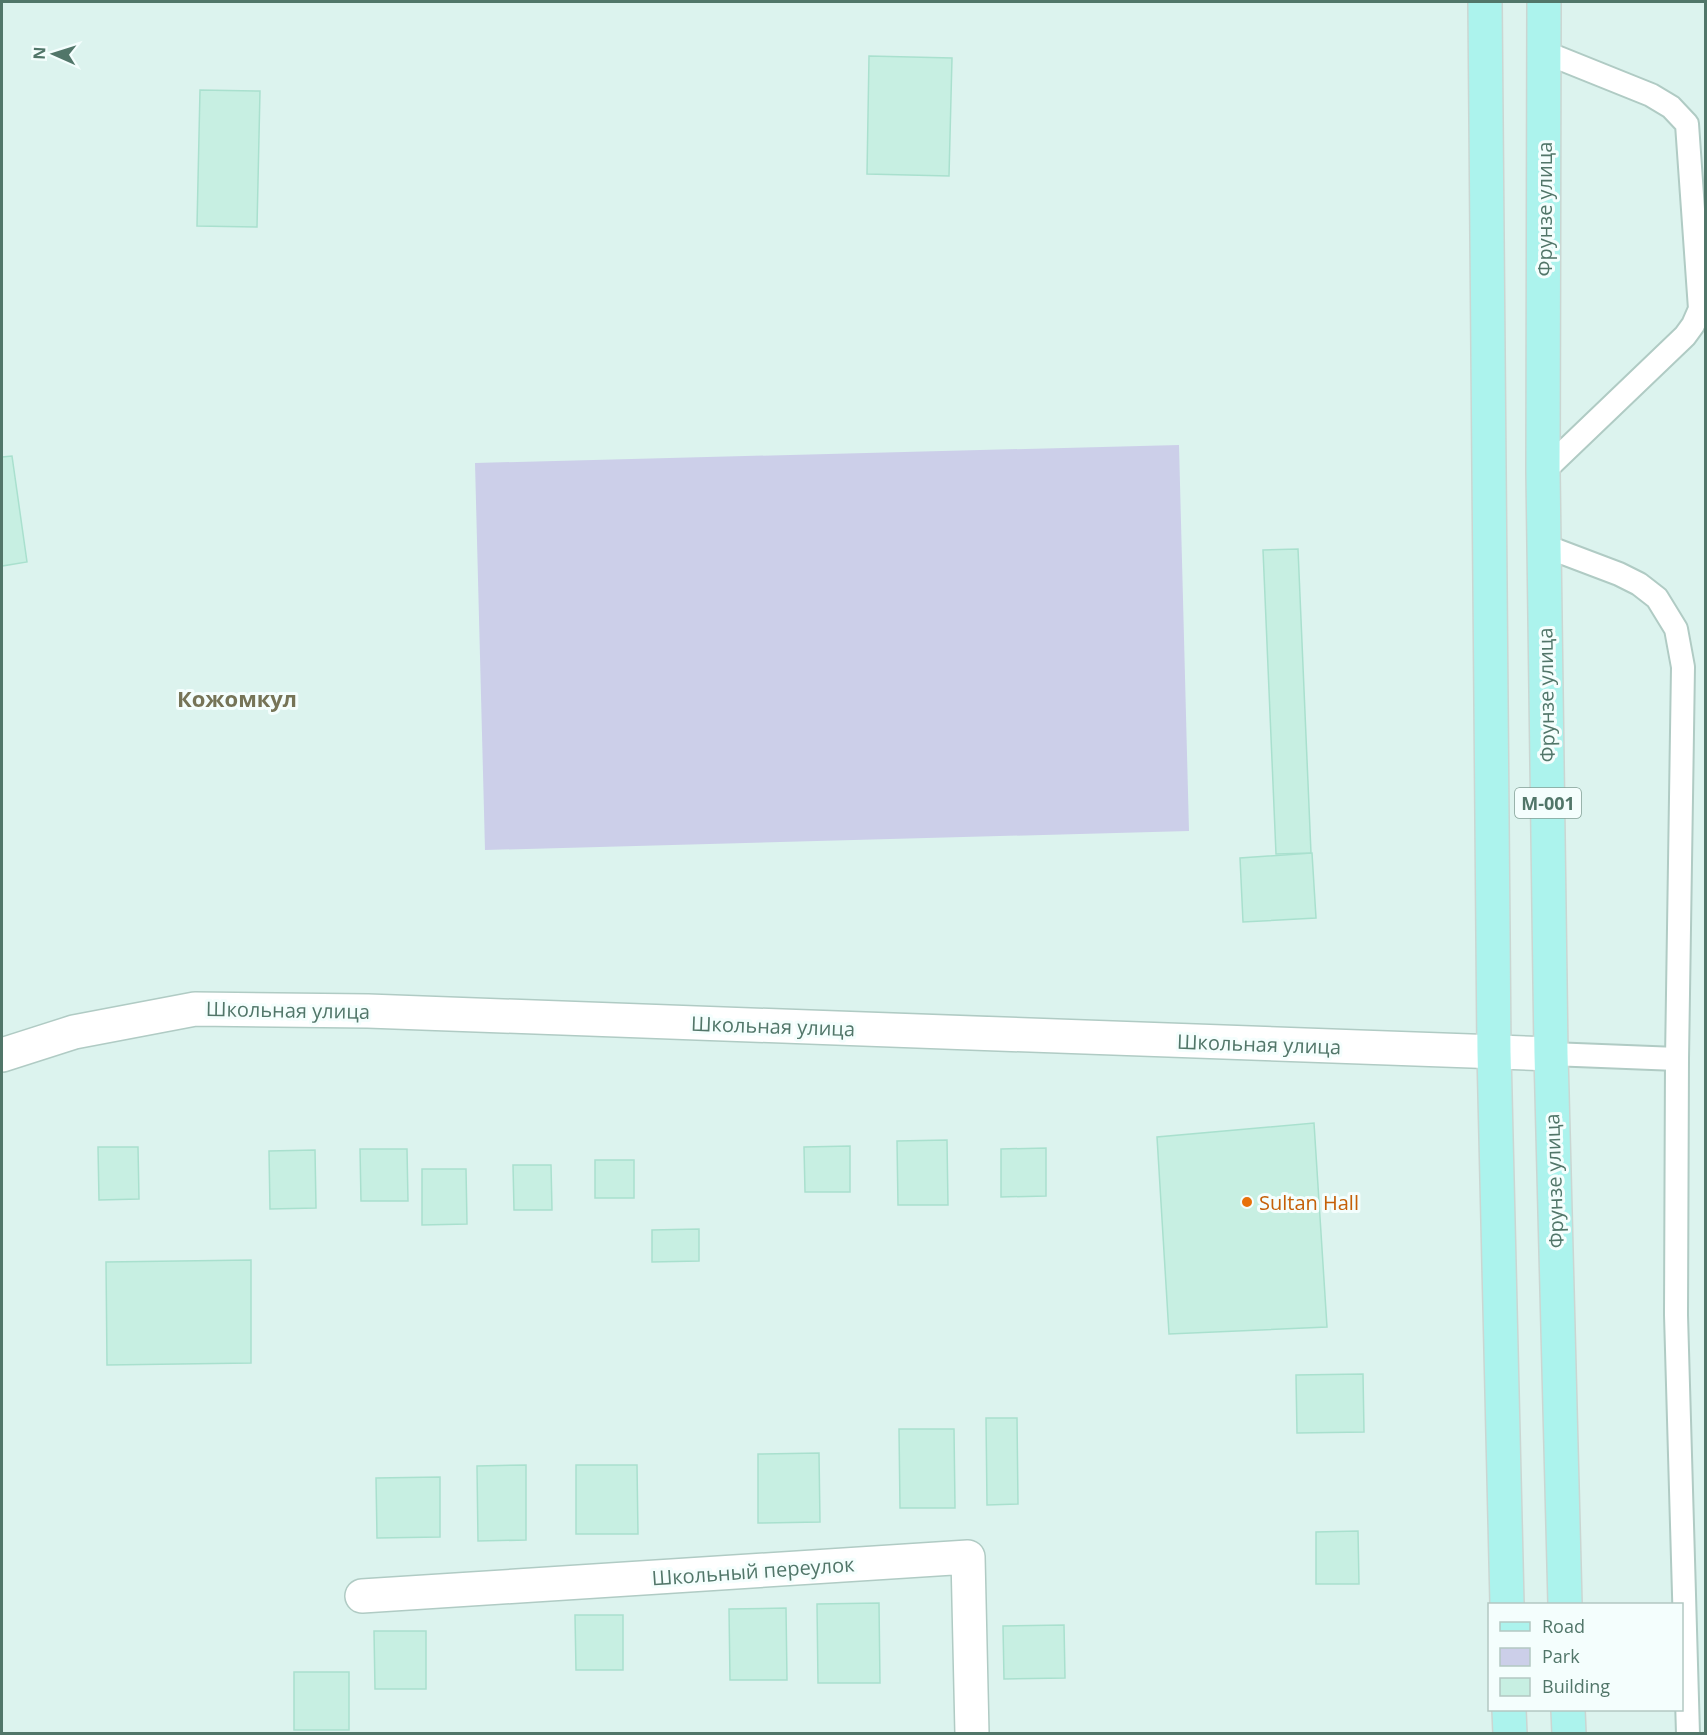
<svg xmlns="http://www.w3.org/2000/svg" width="1707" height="1735" font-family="'Open Sans',sans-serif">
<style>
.residential{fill:#dcf3ee;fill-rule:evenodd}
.green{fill:#cccfe9}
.building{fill:#c7efe2;stroke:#a9e0ce;stroke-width:1.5}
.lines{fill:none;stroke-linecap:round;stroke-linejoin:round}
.lane-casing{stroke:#b0cbc4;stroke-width:26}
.street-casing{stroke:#b0cbc4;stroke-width:36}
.primary-casing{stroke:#cbd6d2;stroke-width:36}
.lane{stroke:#fff;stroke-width:22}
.street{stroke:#fff;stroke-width:33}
.primary{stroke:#acf3ed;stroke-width:33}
.food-dot{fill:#e8710a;stroke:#f4fefd;stroke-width:2}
.labels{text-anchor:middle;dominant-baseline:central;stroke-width:6;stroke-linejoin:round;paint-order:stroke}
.shield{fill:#f4fefd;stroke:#829f95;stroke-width:1.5}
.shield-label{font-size:18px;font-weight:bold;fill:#517669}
.street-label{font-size:20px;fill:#517669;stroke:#f4fefd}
.food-label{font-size:20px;fill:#c56008;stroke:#f4fefd;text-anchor:start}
.quarter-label{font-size:22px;font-weight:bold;fill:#767457;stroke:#f4fefd}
</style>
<rect width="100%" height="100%" fill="#edfbfa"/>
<path class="residential" d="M2 2H1705V1733L2 1734ZM1490 1604H1682V1710H1490Z"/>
<polygon class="green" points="1179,445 1189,831 485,850 475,463"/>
<g class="building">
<polygon points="869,56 952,58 949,176 867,174"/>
<polygon points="200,90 260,91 257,227 197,226"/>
<polygon points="12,456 27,562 2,566 2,457"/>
<polygon points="1298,549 1311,853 1276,854 1263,550"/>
<polygon points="1312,853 1316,918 1243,922 1240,858"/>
<polygon points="1314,1123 1327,1327 1169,1334 1157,1137"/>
<polygon points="947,1140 948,1205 898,1205 897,1141"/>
<polygon points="850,1146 850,1192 805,1192 804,1147"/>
<polygon points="98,1147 138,1147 139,1199 99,1200"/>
<polygon points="1046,1148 1046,1196 1001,1197 1001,1149"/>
<polygon points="360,1149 407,1149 408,1201 361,1201"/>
<polygon points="315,1150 316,1208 270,1209 269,1151"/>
<rect x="595" y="1160" width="39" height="38"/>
<polygon points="513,1165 551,1165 552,1210 514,1210"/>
<polygon points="422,1169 466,1169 467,1224 422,1225"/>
<polygon points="699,1229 699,1261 652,1262 652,1230"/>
<polygon points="251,1260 251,1363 107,1365 106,1262"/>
<polygon points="1363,1374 1364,1432 1297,1433 1296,1375"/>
<polygon points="986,1418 1017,1418 1018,1504 987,1505"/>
<polygon points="899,1429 954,1429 955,1508 900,1508"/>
<polygon points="819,1453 820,1522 758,1523 758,1454"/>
<polygon points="526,1465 526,1540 478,1541 477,1466"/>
<polygon points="576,1465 637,1465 638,1534 576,1534"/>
<polygon points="440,1477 440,1537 377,1538 376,1478"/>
<polygon points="1358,1531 1359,1584 1316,1584 1316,1532"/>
<polygon points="879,1603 880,1683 818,1683 817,1604"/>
<polygon points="786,1608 787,1680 730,1680 729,1609"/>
<polygon points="575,1615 623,1615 623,1670 576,1670"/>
<polygon points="1064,1625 1065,1678 1004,1679 1003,1626"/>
<polygon points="374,1631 426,1631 426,1689 375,1689"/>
<rect x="294" y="1672" width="55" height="58"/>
</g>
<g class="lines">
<defs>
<g id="lane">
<polyline points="1543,472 1685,336 1693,325 1700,309 1687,124 1671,107 1651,95 1544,52"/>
<polyline points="1545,546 1619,574 1639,584 1657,598 1676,629 1683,667 1677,1059 1676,1315 1688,1734"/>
<polyline points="1551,1054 1677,1059"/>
</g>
<g id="street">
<polyline points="2,1055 74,1032 195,1009 368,1011 1551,1054"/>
<polyline points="362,1596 968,1557 972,1734"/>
</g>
<g id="primary">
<polyline points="1485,2 1494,1052 1507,1604"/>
<polyline points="1544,2 1543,472 1551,1054 1565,1604"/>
<polyline points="1509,1710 1510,1734"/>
<polyline points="1568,1710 1569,1734"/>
</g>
</defs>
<use href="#lane" class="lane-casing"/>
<use href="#street" class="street-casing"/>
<use href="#primary" class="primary-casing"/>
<use href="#lane" class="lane"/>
<use href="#street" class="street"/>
<use href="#primary" class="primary"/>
</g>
<circle class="food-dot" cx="1247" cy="1202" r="6"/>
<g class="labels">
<rect class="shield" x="1515" y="788" width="66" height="30" rx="4.5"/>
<g class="shield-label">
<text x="1548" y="803">M-001</text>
</g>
<g class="street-label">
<text transform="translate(1544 209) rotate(-90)">Фрунзе улица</text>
<text transform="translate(1546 695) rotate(-91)">Фрунзе улица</text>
<text transform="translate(288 1010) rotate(1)">Школьная улица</text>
<text transform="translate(773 1026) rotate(2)">Школьная улица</text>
<text transform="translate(1259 1044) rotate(2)">Школьная улица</text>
<text transform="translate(1554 1181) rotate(-92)">Фрунзе улица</text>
<text transform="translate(753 1571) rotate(-4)">Школьный переулок</text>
</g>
<g class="food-label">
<text x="1259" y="1202">Sultan Hall</text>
</g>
<g class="quarter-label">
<text x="237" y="698">Кожомкул</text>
</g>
</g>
<rect width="1707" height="1735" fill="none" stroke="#517669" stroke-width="6"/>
<rect x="1488" y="1603" width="195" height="108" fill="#f4fefd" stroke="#b3c8c2" stroke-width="1.5"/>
<rect x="1500" y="1622" width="30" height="9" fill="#acf3ed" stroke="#b3c8c2" stroke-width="1.5"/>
<text x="1542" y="1633" font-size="18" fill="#517669">Road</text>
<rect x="1500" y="1648" width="30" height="18" fill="#cccfe9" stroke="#b3c8c2" stroke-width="1.5"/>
<text x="1542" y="1663" font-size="18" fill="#517669">Park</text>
<rect x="1500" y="1678" width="30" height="18" fill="#c7efe2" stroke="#b3c8c2" stroke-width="1.5"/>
<text x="1542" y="1693" font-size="18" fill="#517669">Building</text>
<g transform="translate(54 54) rotate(273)" stroke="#f4fefd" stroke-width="4.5" paint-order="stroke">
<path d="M0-4.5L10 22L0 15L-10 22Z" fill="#517669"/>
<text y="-9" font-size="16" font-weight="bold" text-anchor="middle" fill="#517669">N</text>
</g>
</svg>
